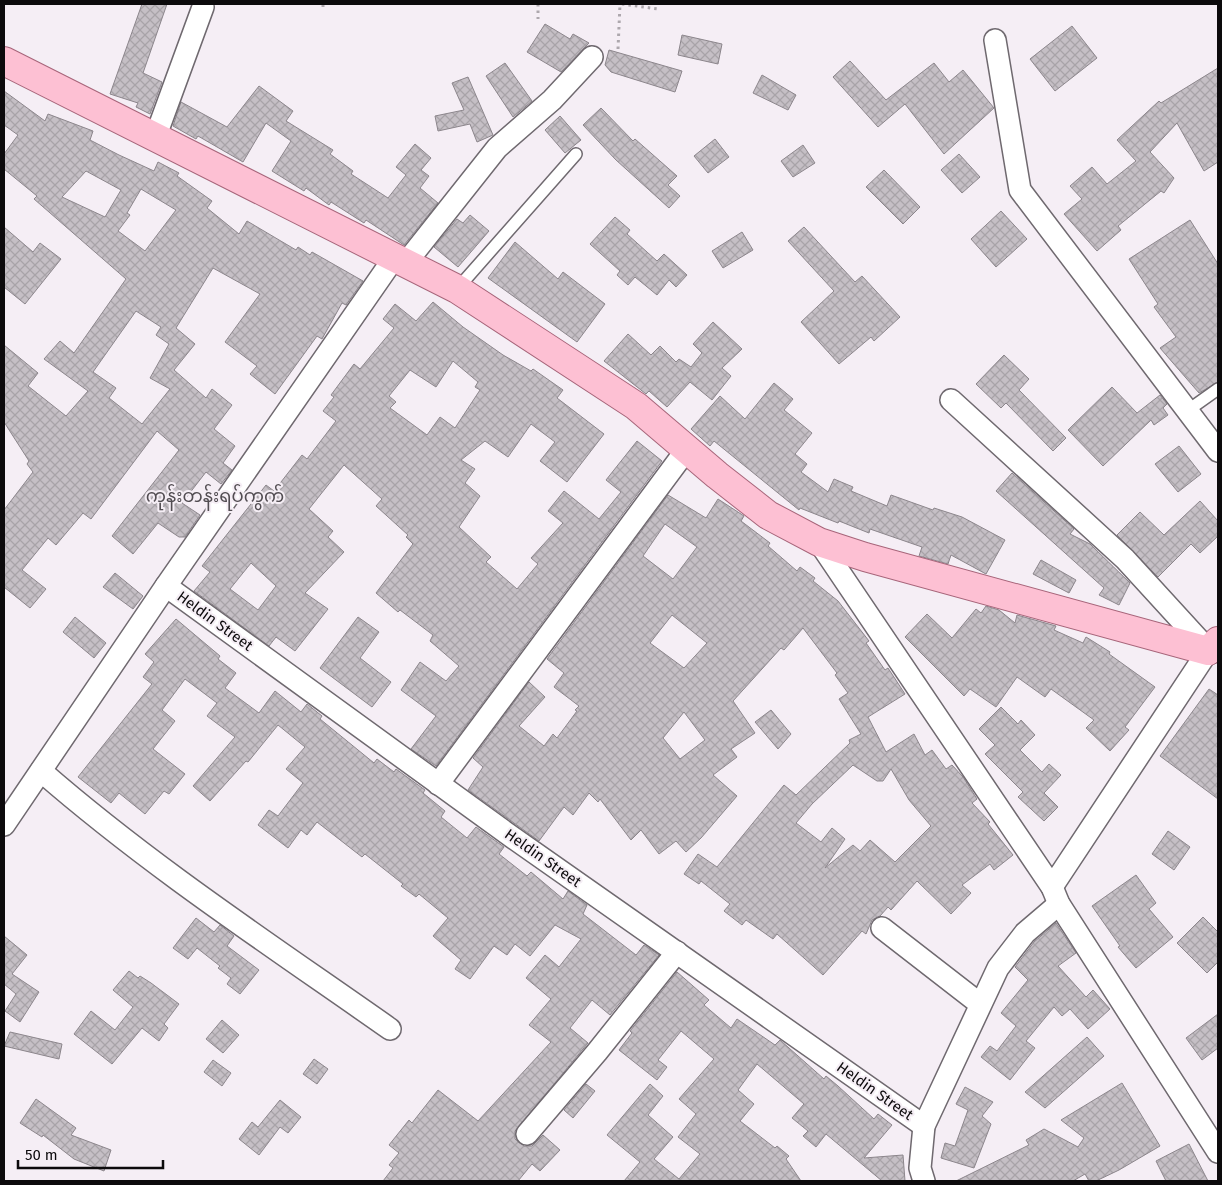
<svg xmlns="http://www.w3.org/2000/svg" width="1222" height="1185" font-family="'Fira Sans','Noto Sans Myanmar',sans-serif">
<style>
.building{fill:url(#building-cross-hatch);stroke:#8c868c;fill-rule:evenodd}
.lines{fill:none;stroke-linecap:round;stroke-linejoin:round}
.lane-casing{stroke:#6f696f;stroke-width:14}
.street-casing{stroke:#6f696f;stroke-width:24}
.primary-casing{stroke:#a7657a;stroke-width:30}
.path{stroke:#ada7ad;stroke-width:3;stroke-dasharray:2.5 4;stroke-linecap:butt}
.lane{stroke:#fff;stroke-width:11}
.street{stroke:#fff;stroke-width:21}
.primary{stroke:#fdc0d3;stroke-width:28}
.labels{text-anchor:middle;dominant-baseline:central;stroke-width:4;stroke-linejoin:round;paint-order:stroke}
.street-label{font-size:15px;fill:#0c0a0c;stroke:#f5eef5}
.quarter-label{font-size:18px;fill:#524d52;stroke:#f5eef5}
</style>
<defs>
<pattern id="building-cross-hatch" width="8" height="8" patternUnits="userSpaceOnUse" patternTransform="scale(1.25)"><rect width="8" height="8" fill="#c5bfc5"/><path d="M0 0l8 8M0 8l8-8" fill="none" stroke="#a8a3a8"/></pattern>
</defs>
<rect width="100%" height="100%" fill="#f5eef5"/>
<g class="building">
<polygon points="142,4 167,4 143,73 162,82 150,114 136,107 138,103 110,94"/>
<polygon points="545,24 570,39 573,34 589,43 561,72 527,52"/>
<polygon points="1072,26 1097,58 1055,91 1030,59"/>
<polygon points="682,35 722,44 718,64 678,55"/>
<polygon points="609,50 682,71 675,92 611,72 605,65"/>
<polygon points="850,61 886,100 934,63 949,82 963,70 994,108 944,154 905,104 878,127 833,77"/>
<polygon points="505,63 532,101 513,117 486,76"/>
<polygon points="1218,68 1218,162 1204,171 1177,123 1150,152 1174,178 1164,193 1161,191 1118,226 1121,230 1097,251 1064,214 1082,199 1070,186 1092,167 1107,184 1136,161 1117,140 1159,101 1161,103"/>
<polygon points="762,75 796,95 788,110 753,93"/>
<polygon points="468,77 493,135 477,142 470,124 438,131 435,116 464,110 452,83"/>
<polygon points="259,86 293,111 286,121 333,150 330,154 353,171 351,174 388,198 406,175 396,167 415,144 431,158 421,170 429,176 420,188 438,203 404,245 366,220 364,223 331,202 329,205 306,188 304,191 272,171 291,141 266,123 243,162 198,136 196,139 173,126 181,102 227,127"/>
<path d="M4 91 45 121 48 114 93 131 90 140 119 155 154 171 158 162 179 173 177 176 212 201 207 208 239 234 247 221 296 250 298 247 310 255 312 252 363 281 346 305 342 303 322 339 317 336 275 394 250 374 257 366 225 342 260 294 213 268 176 328 195 344 174 370 206 398 212 389 232 405 214 429 235 446 223 463 232 470 221 484 206 472 182 503 200 515 185 537H179L158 523 133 554 112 536 179 450 157 431 91 519 83 513 56 545 48 538 22 570 46 589 30 608 4 587V510L33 472 27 464 29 461 4 422V345L38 373 28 386 66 416 88 391 44 359 60 341 74 353 126 279 34 199 37 196 4 169V154L18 135 4 125ZM86 171 121 190 105 217 62 197ZM141 189 176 210 145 251 118 231 130 215 127 213ZM136 311 161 327 156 335 169 344 150 378 170 389 142 424 109 398 116 388 93 372Z"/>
<polygon points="601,108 633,141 635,139 677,176 668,185 680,196 669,208 616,160 583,125"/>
<polygon points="560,116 581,140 565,153 545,130"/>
<polygon points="715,139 729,157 708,173 694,156"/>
<polygon points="803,145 815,163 793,177 781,161"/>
<polygon points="959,154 980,177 962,193 941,170"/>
<polygon points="884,170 920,207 903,224 866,187"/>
<polygon points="1001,211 1027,239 996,267 971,239"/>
<polygon points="470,215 489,231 458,267 434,247 457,219 463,223"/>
<polygon points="615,217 630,230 627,234 657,261 664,254 687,275 676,287 669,280 657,295 635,277 628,285 617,275 620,271 590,244"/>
<polygon points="1190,220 1218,264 1218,382 1199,393 1160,348 1176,337 1154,307 1158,304 1129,259"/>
<polygon points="4,227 33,252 40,243 61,259 25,304 4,287"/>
<polygon points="804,227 855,282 862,276 900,317 874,341 871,337 839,364 801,322 834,291 788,241"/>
<polygon points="742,232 753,250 723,268 712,251"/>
<polygon points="515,242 558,279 563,272 605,304 577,342 488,278"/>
<path d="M433 302 463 327 503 355 531 371 533 369 563 390 557 398 604 434 567 482 540 461 555 442 531 424 508 457 485 441 461 460 475 469 465 483 480 496 459 527 491 557 486 562 517 589 538 564 531 558 563 523 548 511 564 491 599 519 621 492 606 480 637 441 662 461 436 766 411 749 436 716 401 690 420 662 446 681 459 666 430 641 433 635 400 610 398 612 376 593 413 544 406 537 408 535 376 506 382 499 344 465 309 509 333 531 328 537 344 552 305 593 328 609 295 651 276 637 269 646 194 591 210 572 202 566 266 485 274 491 302 455 307 459 336 421 323 411 334 397 331 395 354 364 360 369 394 328 383 319 395 304 416 321ZM453 361 478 382 475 387 480 390 455 428 440 417 427 435 390 408 396 402 389 396 410 370 436 387ZM251 563 276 586 258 610 230 589Z"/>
<polygon points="713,322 742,349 722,368 731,376 712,400 690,382 667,407 649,391 646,394 604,361 628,334 651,355 660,346 676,362 679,359 691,367 702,353 693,344"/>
<polygon points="1004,355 1029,379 1019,390 1066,438 1053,451 1006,403 1001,408 976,384"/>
<polygon points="774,383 793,399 784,410 812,433 795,454 807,464 801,472 828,492 834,479 853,487 851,491 887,506 891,495 933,510 934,508 962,517 1005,540 986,574 951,555 948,564 919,556 922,547 870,529 869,533 839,521 838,523 800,508 799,510 714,441 710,446 691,429 720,396 745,419"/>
<polygon points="1112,387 1137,413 1160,395 1167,404 1163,408 1168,415 1154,425 1151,420 1103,466 1068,430"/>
<polygon points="1179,446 1201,474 1178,492 1155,464"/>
<polygon points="1012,473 1074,529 1070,534 1090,544 1130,583 1119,605 1099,595 1104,588 996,491"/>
<path d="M668 495 706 518 718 499 744 516 741 521 770 543 768 546 797 571 800 567 815 578 813 581 838 601 869 641 866 643 885 670 888 668 905 694 868 717 886 752 914 734 925 755 932 750 946 769 952 765 963 777 977 799 972 803 990 822 988 824 1013 855 994 870 990 864 962 885 971 893 951 914 917 881 891 910 888 907 880 916 872 920 866 934 862 931 823 975 777 934 773 939 746 920 742 925 724 911 730 904 701 881 699 884 684 874 698 854 717 867 784 785 796 795 850 743 849 740 861 734 839 699 848 693 835 675 837 673 803 628 784 650 781 648 733 701 755 733 731 749 737 757 713 775 737 796 701 838 686 852 676 841 659 854 641 830 631 840 600 799 598 802 589 793 573 815 564 807 539 841 468 790 483 767 473 758 529 682 545 697 519 726 544 746 553 734 557 738 577 711 575 710 579 706 554 687 564 673 547 659ZM665 524 697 547 673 579 643 556ZM672 615 707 643 684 668 650 643ZM684 712 705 740 680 759 663 738ZM853 765 877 781H883L891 769 909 800 931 826 895 862 870 840 860 851 853 845 825 868 845 839 832 828 821 842 796 823 812 804Z"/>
<polygon points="1200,501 1218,521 1218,536 1200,553 1191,544 1158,577 1117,535 1140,512 1164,535"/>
<polygon points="1041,560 1076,580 1069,593 1033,574"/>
<polygon points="115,573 143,596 133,609 103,587"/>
<polygon points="986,606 999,610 1015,623 1017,615 1056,626 1054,630 1083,643 1086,637 1110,652 1109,654 1155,687 1125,727 1129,730 1110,751 1086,728 1094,720 1051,689 1045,697 1017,677 996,707 970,689 964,696 905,637 927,614 952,638 976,609 981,613"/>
<polygon points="75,617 106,643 94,658 63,632"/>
<polygon points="358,617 379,632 360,658 391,682 372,707 320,668"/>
<polygon points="176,619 220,656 218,659 236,673 225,688 259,713 275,691 301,712 307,704 322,716 320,719 374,763 377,759 394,772 396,769 425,790 423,793 445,811 441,817 467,838 476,827 504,847 499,854 527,876 531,872 563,899 568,891 587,905 583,914 636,955 644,945 659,955 610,1015 592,1000 570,1028 588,1043 515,1131 515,1139 524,1146 532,1146 543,1135 560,1150 540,1171 532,1164 518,1181 383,1181 393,1168 389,1165 399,1153 389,1145 409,1120 412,1123 438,1090 478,1121 551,1042 529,1025 551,999 526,978 545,955 559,967 581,939 555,925 530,956 515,944 507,955 494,946 470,979 455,969 461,960 433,936 448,918 419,894 416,897 401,886 403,884 365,854 362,857 317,822 307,835 301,830 288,848 258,825 269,810 278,816 303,783 286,769 305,747 278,725 248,762 246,761 210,801 193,786 235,737 207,716 217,703 185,679 162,710 175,721 153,749 185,774 169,794 164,791 145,814 119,793 111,803 78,777 152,684 143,677 154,662 145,654"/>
<polygon points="1209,689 1218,695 1218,799 1160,756"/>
<polygon points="1001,707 1018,724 1021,720 1035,735 1020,750 1042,772 1049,764 1061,775 1044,793 1058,807 1044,821 1018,797 1023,792 985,754 995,745 979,729"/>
<polygon points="771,710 791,734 778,749 755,722"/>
<polygon points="1168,831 1190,847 1174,870 1152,854"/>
<polygon points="1136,875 1156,903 1149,909 1173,937 1136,968 1118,947 1120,946 1092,906"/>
<polygon points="1203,917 1218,932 1218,962 1207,973 1177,943"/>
<polygon points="196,918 214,932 220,925 234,936 227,946 259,970 240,994 227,984 231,978 218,968 220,966 197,948 188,959 173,948"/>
<polygon points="1056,923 1076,953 1058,966 1086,997 1093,990 1110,1009 1088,1029 1070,1009 1062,1016 1054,1007 1026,1041 1035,1048 1010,1080 981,1057 990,1046 997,1051 1016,1026 1001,1013 1028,980 1015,967 1034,942"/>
<polygon points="4,936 27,955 12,974 39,992 20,1022 5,1011 16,994 4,984"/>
<polygon points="129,971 138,978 140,976 151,983 179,1004 164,1024 168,1028 159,1041 142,1028 112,1064 74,1034 91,1011 115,1030 133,1007 113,990"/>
<polygon points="677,972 709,1000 704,1005 731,1028 737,1019 775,1045 780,1040 824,1079 826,1076 838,1086 874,1119 878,1114 892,1125 864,1158 903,1155 905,1181 882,1181 826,1134 816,1147 803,1136 808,1131 792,1118 804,1104 757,1064 738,1090 754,1104 740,1121 775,1148 777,1146 789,1156 786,1159 801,1181 624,1181 640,1162 607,1135 650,1084 663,1096 648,1115 673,1137 654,1159 679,1179 700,1154 678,1137 696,1114 679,1099 714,1059 681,1031 658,1060 667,1067 657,1080 619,1050 632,1033 630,1031"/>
<polygon points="1218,1014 1218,1048 1202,1060 1186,1038"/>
<polygon points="222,1020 239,1035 223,1053 206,1039"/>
<polygon points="10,1032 62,1044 59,1059 4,1046"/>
<polygon points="1087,1037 1104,1056 1045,1108 1025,1092"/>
<polygon points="314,1059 328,1069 317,1084 303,1074"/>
<polygon points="213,1060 231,1073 222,1086 204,1072"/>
<polygon points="1122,1083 1160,1146 1119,1170 1096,1181 1089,1181 1085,1174 1073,1181 956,1181 1029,1145 1026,1140 1044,1129 1078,1147 1084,1138 1061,1120"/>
<polygon points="586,1084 595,1091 573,1118 564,1110"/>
<polygon points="965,1087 993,1102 982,1116 991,1124 974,1168 941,1158 945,1143 955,1146 968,1110 956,1104"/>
<polygon points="36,1099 76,1128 71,1135 111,1150 104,1171 74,1159 43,1135 42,1137 20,1123"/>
<polygon points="280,1100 301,1117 288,1133 280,1127 259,1155 239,1139 252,1122 258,1127"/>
<polygon points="1189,1144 1208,1181 1166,1181 1156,1161"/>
</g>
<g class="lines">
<defs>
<g id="lane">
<polyline points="457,289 576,154"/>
<polyline points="1187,411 1218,389"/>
</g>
<g id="street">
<polyline points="995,40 1020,190 1218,451"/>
<polyline points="155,138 203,7"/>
<polyline points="405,264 497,148 552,100 592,57"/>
<polyline points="951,400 1125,559 1211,653"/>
<polyline points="819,542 1052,887 1059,904 1218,1152"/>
<polyline points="166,586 512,837 924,1126"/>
<path d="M41 771C150 866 272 946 390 1029"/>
<polyline points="438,784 687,449"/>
<polyline points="4,825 166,586 394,258"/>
<polyline points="1052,887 1208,651"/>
<polyline points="882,928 980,1004"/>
<polyline points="527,1134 597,1052 677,952"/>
<polyline points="924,1181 920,1168 924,1126 998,968 1025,933 1059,904"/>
</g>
<polyline id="primary" points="4,61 457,289 636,406 717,475 768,515 819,542 865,557 1208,651 1218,641"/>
</defs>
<use href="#lane" class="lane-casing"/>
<use href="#street" class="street-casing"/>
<use href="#primary" class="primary-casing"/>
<g class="path">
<polyline points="538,4 538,19"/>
<polyline points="622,4 658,9"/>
<polyline points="323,7 323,4"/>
<polyline points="618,49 620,4"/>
</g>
<use href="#lane" class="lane"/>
<use href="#street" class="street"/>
<use href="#primary" class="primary"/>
</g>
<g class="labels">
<g class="street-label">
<text transform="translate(215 621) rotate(36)">Heldin Street</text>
<text transform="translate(543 858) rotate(35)">Heldin Street</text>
<text transform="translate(875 1091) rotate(35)">Heldin Street</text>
</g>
<g class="quarter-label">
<text x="215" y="496">ကုန်းတန်းရပ်ကွက်</text>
</g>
</g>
<rect width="1222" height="1185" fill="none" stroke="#0c0a0c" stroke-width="10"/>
<path d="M18 1160v8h145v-8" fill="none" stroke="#0c0a0c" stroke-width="2.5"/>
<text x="25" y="1160" font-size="15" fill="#0c0a0c" stroke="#f5eef5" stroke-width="4" paint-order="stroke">50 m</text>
</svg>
